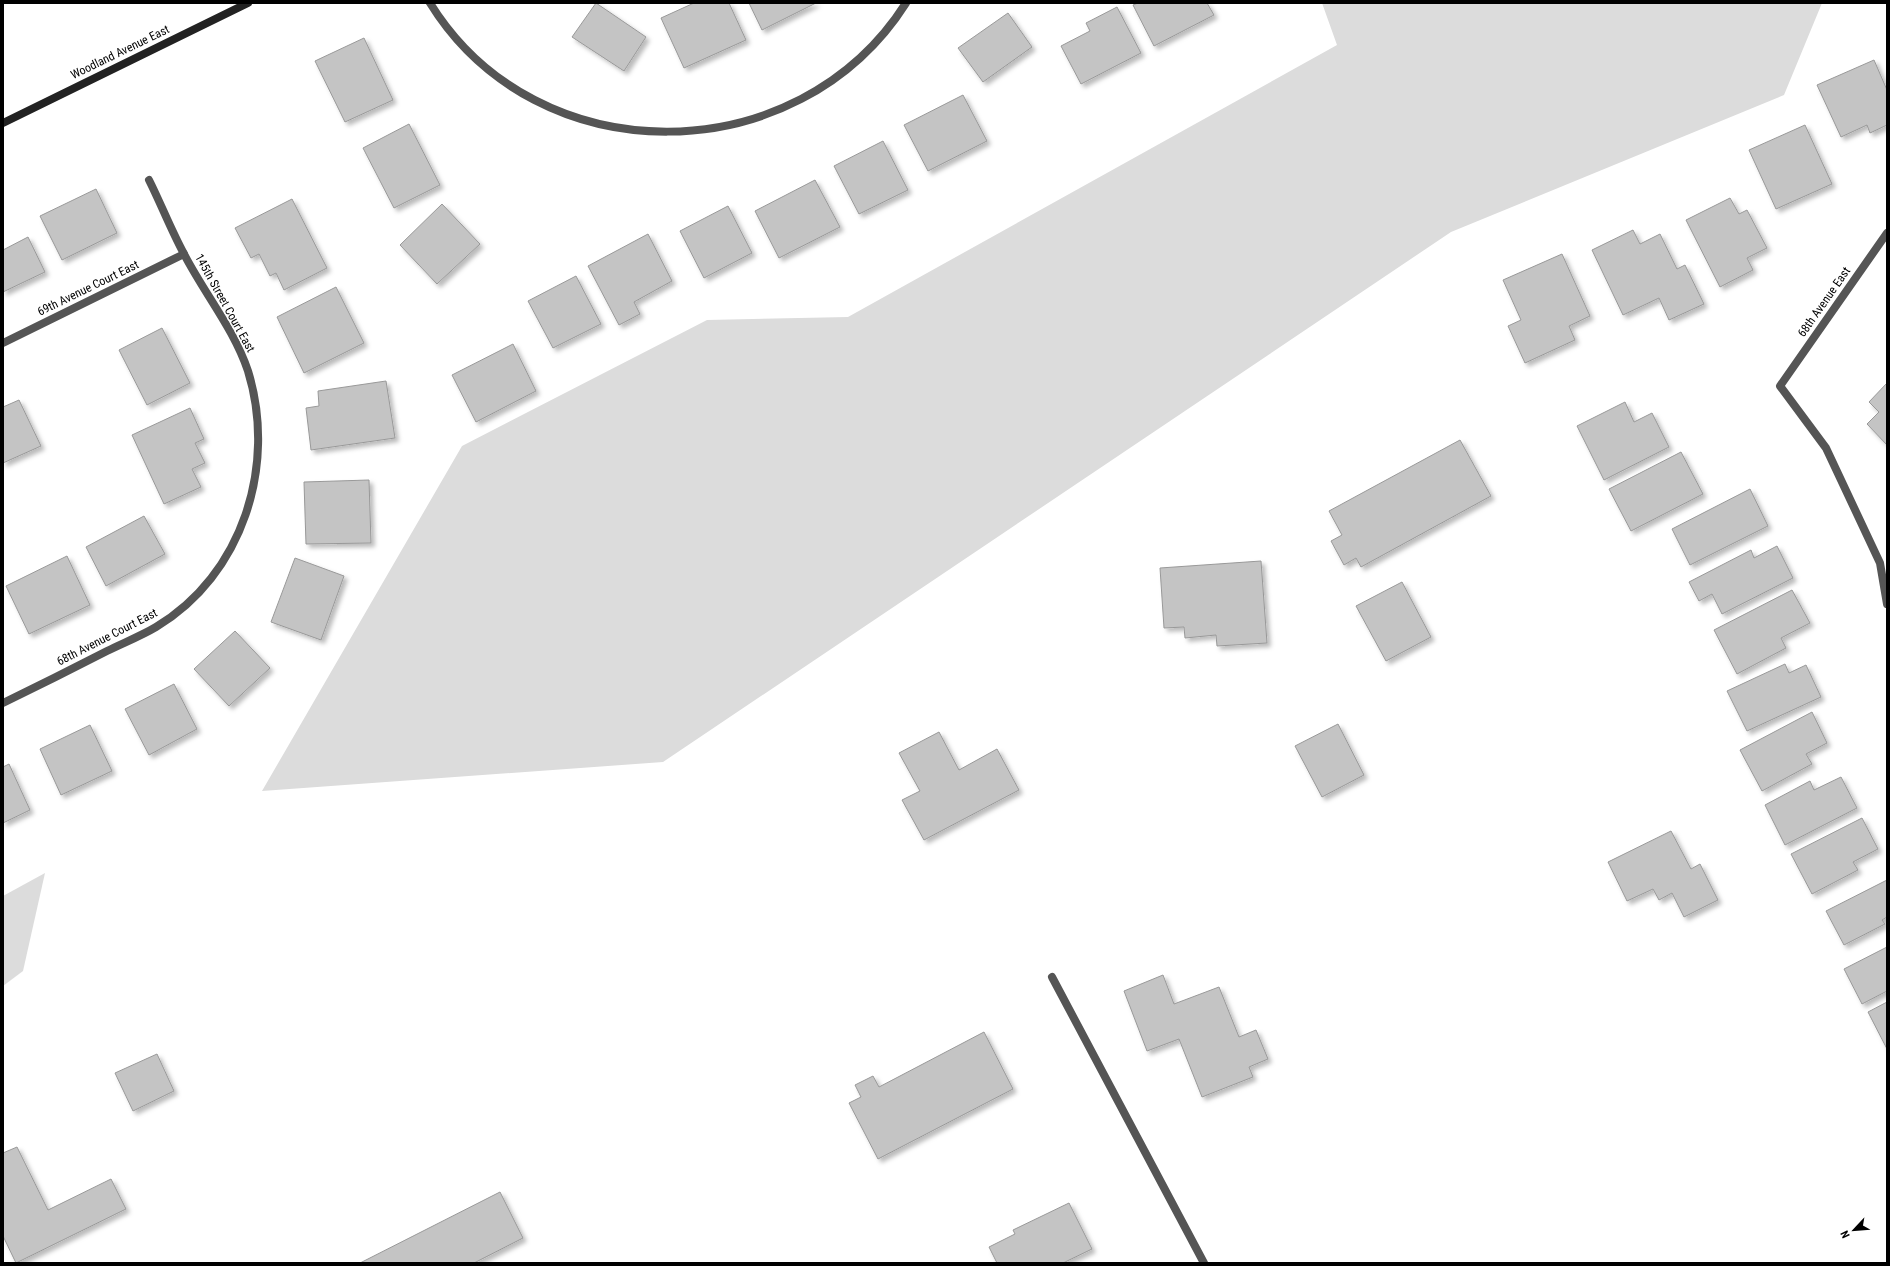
<svg xmlns="http://www.w3.org/2000/svg" width="1890" height="1266" font-family="'Roboto Condensed',sans-serif">
<style>
.green{fill:#dcdcdc}
.building{fill:#c4c4c4;stroke:#999;filter:url(#shadow)}
.lines{fill:none;stroke-linecap:round;stroke-linejoin:round}
.lane{stroke:#555;stroke-width:8}
.street{stroke:#555;stroke-width:8}
.secondary{stroke:#222;stroke-width:8}
.labels{text-anchor:middle;dominant-baseline:central;stroke-width:3;stroke-linejoin:round;paint-order:stroke}
.street-label{font-size:12px;fill:#000;stroke:#fff}
</style>
<defs>
<filter id="shadow"><feDropShadow dx="3.5" dy="3.5" stdDeviation="2" flood-color="#0004"/></filter>
</defs>
<rect width="100%" height="100%" fill="#fff"/>
<g class="green">
<polygon points="1322,3 1822,3 1784,95 1451,232 663,762 262,791 462,446 707,320 848,317 1337,45"/>
<polygon points="45,873 23,971 3,986 3,896"/>
</g>
<g class="building">
<polygon points="596,3 646,37 624,71 572,37"/>
<polygon points="694,3 729,3 746,40 684,68 661,18"/>
<polygon points="749,3 816,3 762,30"/>
<polygon points="1138,3 1207,3 1214,15 1154,46 1133,5"/>
<polygon points="1117,7 1141,53 1081,84 1061,46 1090,31 1086,23"/>
<polygon points="1008,13 1032,47 983,82 958,48"/>
<polygon points="364,38 393,100 345,122 315,61"/>
<polygon points="1874,60 1887,90 1887,125 1870,133 1867,125 1841,137 1817,85"/>
<polygon points="963,95 987,141 928,171 904,125"/>
<polygon points="409,124 440,185 394,208 363,148"/>
<polygon points="1805,125 1832,184 1776,209 1749,150"/>
<polygon points="883,141 908,190 859,214 834,166"/>
<polygon points="815,180 840,227 779,258 755,211"/>
<polygon points="96,189 117,233 62,260 40,216"/>
<polygon points="1730,198 1739,214 1747,210 1767,248 1747,258 1753,270 1720,287 1686,220"/>
<polygon points="292,199 327,268 284,290 276,273 270,276 259,254 251,258 235,228"/>
<polygon points="442,204 480,244 437,284 400,245"/>
<polygon points="728,206 752,253 704,278 680,231"/>
<polygon points="1633,230 1640,244 1660,234 1677,269 1685,265 1704,304 1669,320 1659,298 1623,315 1592,250"/>
<polygon points="648,234 672,281 634,302 640,314 619,325 588,266"/>
<polygon points="28,237 45,272 3,292 3,250"/>
<polygon points="1562,254 1590,316 1569,326 1575,340 1525,363 1508,326 1521,320 1503,280"/>
<polygon points="576,276 601,324 553,348 528,301"/>
<polygon points="336,287 364,343 304,373 277,317"/>
<polygon points="162,328 190,383 147,405 119,350"/>
<polygon points="513,344 536,391 476,422 452,375"/>
<polygon points="386,381 395,438 311,450 306,408 319,406 318,391"/>
<polygon points="1887,383 1887,445 1867,424 1879,412 1869,402"/>
<polygon points="19,400 41,446 3,463 3,407"/>
<polygon points="1625,402 1634,422 1652,413 1669,447 1604,480 1577,426"/>
<polygon points="190,408 204,439 195,443 205,463 192,469 201,487 164,504 132,435"/>
<polygon points="1460,440 1491,496 1361,567 1356,558 1344,565 1331,541 1342,535 1329,511"/>
<polygon points="1681,452 1703,494 1631,531 1609,489"/>
<polygon points="369,480 371,543 306,544 304,482"/>
<polygon points="1750,489 1768,526 1690,565 1672,529"/>
<polygon points="144,516 165,554 106,586 86,547"/>
<polygon points="1777,546 1793,578 1722,614 1712,594 1699,601 1689,582 1751,550 1754,558"/>
<polygon points="67,556 90,605 29,634 6,586"/>
<polygon points="295,558 344,576 321,640 271,622"/>
<polygon points="1261,561 1267,643 1217,646 1216,635 1185,638 1184,627 1164,628 1160,568"/>
<polygon points="1402,582 1431,637 1386,661 1356,606"/>
<polygon points="1792,590 1810,623 1781,638 1786,648 1737,674 1714,630"/>
<polygon points="235,631 270,668 229,706 194,669"/>
<polygon points="1785,664 1789,673 1806,665 1821,697 1747,731 1727,691"/>
<polygon points="174,684 197,729 149,755 125,709"/>
<polygon points="1812,712 1827,743 1806,754 1812,764 1762,791 1740,750"/>
<polygon points="1338,724 1364,775 1322,797 1295,746"/>
<polygon points="90,725 112,771 61,795 40,749"/>
<polygon points="939,732 959,770 997,749 1019,790 924,840 902,800 920,791 899,753"/>
<polygon points="9,764 30,810 3,823 3,767"/>
<polygon points="1841,777 1857,808 1785,845 1765,805 1810,781 1814,790"/>
<polygon points="1862,818 1878,849 1853,862 1858,870 1812,894 1791,854"/>
<polygon points="1671,831 1691,869 1700,864 1718,900 1684,917 1672,893 1659,900 1653,889 1627,901 1608,862"/>
<polygon points="1887,880 1887,917 1882,920 1885,924 1844,945 1826,911"/>
<polygon points="1887,947 1887,991 1862,1004 1844,969"/>
<polygon points="1163,975 1174,1004 1219,987 1239,1037 1256,1030 1268,1059 1249,1067 1253,1077 1202,1097 1179,1039 1147,1051 1124,991"/>
<polygon points="1887,1002 1887,1049 1868,1012"/>
<polygon points="984,1032 1013,1089 878,1159 849,1103 861,1097 855,1085 873,1076 879,1087"/>
<polygon points="157,1054 174,1091 133,1111 115,1073"/>
<polygon points="17,1147 48,1210 111,1179 126,1209 16,1263 3,1236 3,1153"/>
<polygon points="500,1192 523,1238 474,1263 360,1263"/>
<polygon points="1069,1203 1092,1249 1063,1263 997,1263 989,1247 1015,1234 1013,1230"/>
</g>
<g class="lines">
<polyline class="lane" points="1052,977 1204,1263"/>
<g class="street">
<path d="M430 3C537 176 798 173 906 3"/>
<polyline points="1887,233 1780,386 1826,448 1880,563 1887,604"/>
<polyline points="3,343 184,254"/>
<path d="M3 703C38 686 72 669 107 651 123 643 141 636 156 627 243 575 277 465 248 371 234 329 204 293 184 254 171 230 161 204 149 180"/>
</g>
<polyline class="secondary" points="3,123 248,3"/>
</g>
<g class="labels">
<g class="street-label">
<text transform="translate(120 52) rotate(-26)">Woodland Avenue East</text>
<text transform="translate(88 288) rotate(-26)">69th Avenue Court East</text>
<text transform="translate(1824 302) rotate(-55)">68th Avenue East</text>
<text transform="translate(225 303) rotate(61)">145th Street Court East</text>
<text transform="translate(107 637) rotate(-27)">68th Avenue Court East</text>
</g>
</g>
<rect width="1890" height="1266" fill="none" stroke="#000000" stroke-width="8"/>
<g transform="translate(1854 1230) rotate(244)" stroke="#ffffff" stroke-width="3" paint-order="stroke">
<path d="M0-3L7 15L0 10L-7 15Z" fill="#000000"/>
<text y="-6" font-size="11" font-weight="bold" text-anchor="middle" fill="#000000">N</text>
</g>
</svg>
